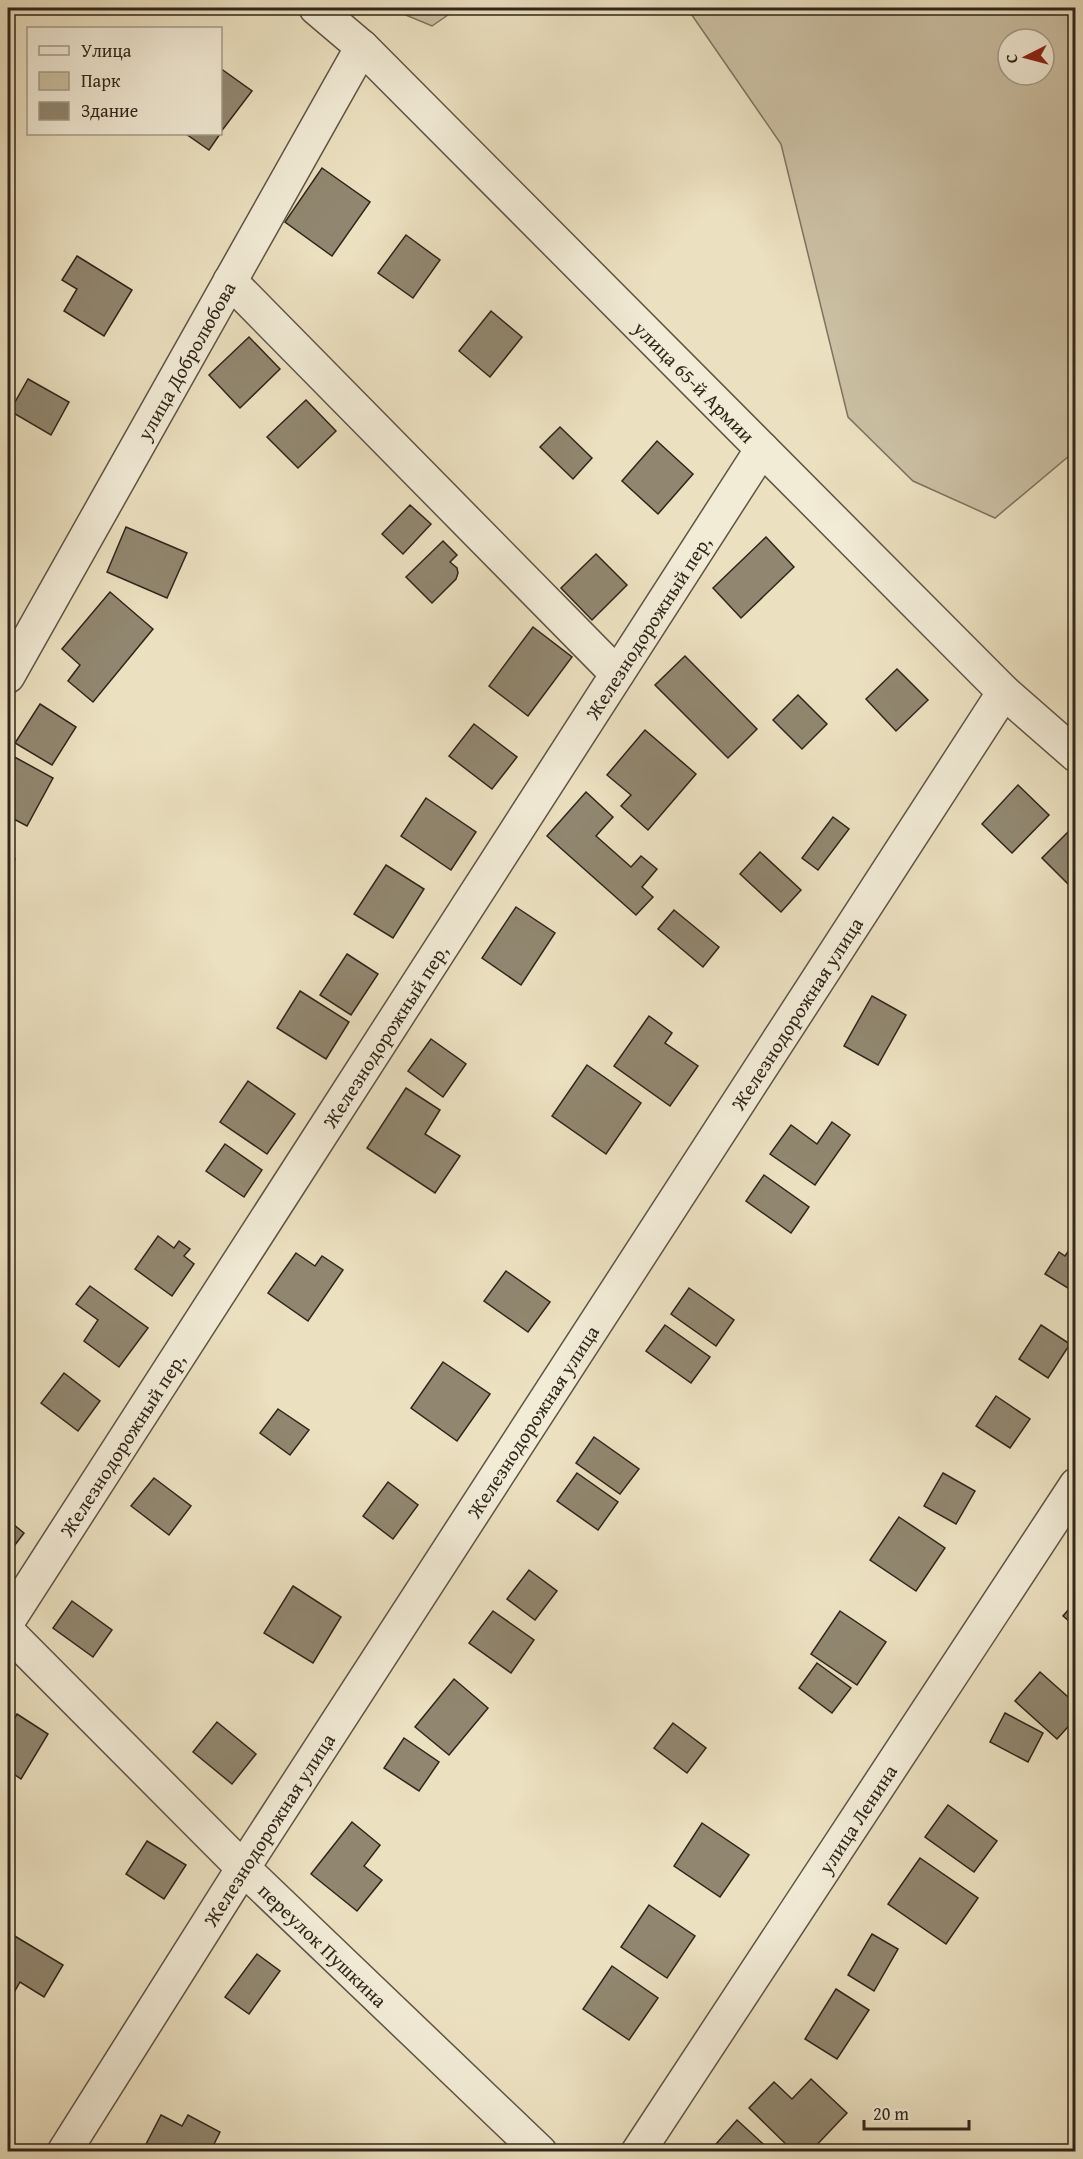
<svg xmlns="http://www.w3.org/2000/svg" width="1083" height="2159" font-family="'Gentium Book Plus',serif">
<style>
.green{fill:#cbc0a4;stroke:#7e735f;stroke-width:1.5;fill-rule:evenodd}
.building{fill:#918770;stroke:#30261a;stroke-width:1.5}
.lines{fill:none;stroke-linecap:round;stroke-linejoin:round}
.minor-casing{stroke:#5f5444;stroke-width:36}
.minor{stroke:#f2ebd6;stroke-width:33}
.labels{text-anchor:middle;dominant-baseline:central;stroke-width:4.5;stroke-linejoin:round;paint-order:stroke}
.street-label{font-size:20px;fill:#30261a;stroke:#f2ebd6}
</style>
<rect width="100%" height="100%" fill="#ebe0c0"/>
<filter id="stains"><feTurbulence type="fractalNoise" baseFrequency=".00333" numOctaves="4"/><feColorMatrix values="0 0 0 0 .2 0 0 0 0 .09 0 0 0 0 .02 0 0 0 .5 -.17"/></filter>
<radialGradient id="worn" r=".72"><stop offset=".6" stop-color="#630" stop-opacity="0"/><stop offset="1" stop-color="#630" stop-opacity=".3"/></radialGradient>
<g class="green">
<polygon points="389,8 458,8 432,26"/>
<path d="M687 8H1075V451L995 518 913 481 848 417 781 144ZM1008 39H1044V75H1008Z"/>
</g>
<g class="building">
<polygon points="220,68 252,91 220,133"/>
<polygon points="186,134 220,134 209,150"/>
<polygon points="322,168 370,202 332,256 285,222"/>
<polygon points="406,235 440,260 413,298 378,273"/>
<polygon points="77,256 132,290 104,336 64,311 77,289 62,280"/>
<polygon points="491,311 522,337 490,377 459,351"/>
<polygon points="249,337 280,369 240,408 209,375"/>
<polygon points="28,379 69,402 51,435 10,411"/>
<polygon points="306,400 336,431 298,468 267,437"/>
<polygon points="560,427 592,458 573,479 540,447"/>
<polygon points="657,441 693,474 658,514 622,481"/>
<polygon points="8,505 14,509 8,520"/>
<polygon points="410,505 431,524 403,554 382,534"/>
<polygon points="126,527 187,553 167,598 107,572"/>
<polygon points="766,537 794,567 741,618 713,588"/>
<polygon points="443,541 457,555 450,562 457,568 458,573 456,579 432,603 406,577"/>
<polygon points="596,554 627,585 592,620 561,588"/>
<polygon points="110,592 153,629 93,702 68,681 80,665 62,649"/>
<polygon points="533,627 572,657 528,716 489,686"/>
<polygon points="685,656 757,729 728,758 655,685"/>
<polygon points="897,669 928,700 896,731 866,699"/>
<polygon points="798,695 827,724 802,749 773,720"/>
<polygon points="40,704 76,727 52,765 15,743"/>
<polygon points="474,724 517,757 492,789 449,756"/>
<polygon points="645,730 696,774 648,830 621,806 631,795 607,775"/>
<polygon points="9,754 53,778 27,826 8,816"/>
<polygon points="1018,785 1049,815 1012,853 982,824"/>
<polygon points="586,792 613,817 596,836 631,867 641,856 657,869 642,887 653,897 636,915 547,836"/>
<polygon points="426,798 476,832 451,870 401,836"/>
<polygon points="833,817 849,829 818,870 802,858"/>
<polygon points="1068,832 1076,839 1076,886 1073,889 1042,858"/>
<polygon points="760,852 801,890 781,912 740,874"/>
<polygon points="8,854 15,859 8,871"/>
<polygon points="386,865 424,889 393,938 354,914"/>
<polygon points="516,907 555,933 521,985 482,958"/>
<polygon points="674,910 719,947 703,967 658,929"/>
<polygon points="347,954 378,974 351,1015 320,995"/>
<polygon points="300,991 349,1022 326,1059 277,1028"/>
<polygon points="872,996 906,1015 878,1065 844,1046"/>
<polygon points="649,1016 672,1033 665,1043 698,1066 670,1106 614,1066"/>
<polygon points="431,1039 466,1064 443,1097 408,1071"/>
<polygon points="587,1065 641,1103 606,1154 552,1116"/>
<polygon points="248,1081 295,1114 267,1154 220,1122"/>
<polygon points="406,1088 440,1110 425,1134 460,1156 435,1193 367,1148"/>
<polygon points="832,1122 850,1135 815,1185 770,1154 791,1125 817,1144"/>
<polygon points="225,1144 262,1170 244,1197 206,1171"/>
<polygon points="764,1175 809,1207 791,1233 746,1201"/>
<polygon points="158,1236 174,1248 179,1241 190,1249 184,1256 194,1264 172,1296 135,1269"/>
<polygon points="1076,1240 1076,1293 1045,1274 1059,1252 1065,1256"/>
<polygon points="296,1253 315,1266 322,1256 343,1270 308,1321 268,1293"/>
<polygon points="506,1271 550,1302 528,1332 484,1301"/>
<polygon points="90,1286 148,1328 119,1367 84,1341 98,1320 76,1304"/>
<polygon points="689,1288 734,1320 716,1346 671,1314"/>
<polygon points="665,1325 710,1357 691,1383 646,1351"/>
<polygon points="1041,1325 1070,1344 1048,1378 1019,1359"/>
<polygon points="443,1362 490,1394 457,1441 411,1408"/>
<polygon points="64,1373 100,1401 78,1431 41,1403"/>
<polygon points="996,1396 1030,1419 1010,1448 976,1426"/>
<polygon points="278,1409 309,1430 290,1455 260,1433"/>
<polygon points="594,1437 639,1469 620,1494 576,1463"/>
<polygon points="577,1473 618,1502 598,1530 557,1501"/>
<polygon points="943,1473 975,1491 956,1524 924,1506"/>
<polygon points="154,1478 191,1506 169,1535 131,1506"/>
<polygon points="388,1482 418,1505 393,1539 363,1516"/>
<polygon points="899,1517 945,1548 916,1591 870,1560"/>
<polygon points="8,1520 24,1533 8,1554"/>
<polygon points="529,1570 557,1591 535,1620 507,1599"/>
<polygon points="293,1586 341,1617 313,1663 264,1633"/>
<polygon points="72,1601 112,1630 93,1657 53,1628"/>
<polygon points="1076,1601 1076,1627 1063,1616"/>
<polygon points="493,1611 534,1640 511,1673 469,1643"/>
<polygon points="840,1611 886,1642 857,1685 811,1654"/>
<polygon points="817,1663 851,1688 832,1713 799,1688"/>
<polygon points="1040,1672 1076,1704 1076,1718 1057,1739 1015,1701"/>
<polygon points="454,1679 488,1708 449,1755 415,1727"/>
<polygon points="1005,1713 1043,1733 1028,1762 990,1742"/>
<polygon points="17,1714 48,1734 21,1779 8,1770 8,1729"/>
<polygon points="217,1722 256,1754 232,1784 193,1752"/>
<polygon points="673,1723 706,1748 687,1773 654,1748"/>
<polygon points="404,1738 439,1762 419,1791 384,1768"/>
<polygon points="948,1805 997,1841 974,1872 925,1837"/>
<polygon points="352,1822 380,1845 364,1866 382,1880 357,1911 311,1874"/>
<polygon points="702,1823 749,1855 720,1897 674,1866"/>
<polygon points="147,1841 186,1865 164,1899 126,1874"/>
<polygon points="920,1858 978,1898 946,1944 888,1904"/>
<polygon points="649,1905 695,1936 667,1978 621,1947"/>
<polygon points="8,1932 63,1965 44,1997 20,1982 8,2003"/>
<polygon points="872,1934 898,1949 874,1991 848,1975"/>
<polygon points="257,1954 280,1971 249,2014 225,1997"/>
<polygon points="612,1966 658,1998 629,2040 583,2009"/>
<polygon points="836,1989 869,2010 837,2059 805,2039"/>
<polygon points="811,2079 847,2113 810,2152 794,2152 749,2108 774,2082 792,2099"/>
<polygon points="161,2115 182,2126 188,2115 220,2132 210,2152 142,2152"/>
<polygon points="737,2120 772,2152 709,2152"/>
</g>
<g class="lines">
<defs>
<g id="minor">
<path id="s1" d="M316 8 362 47 1004 692 1076 755"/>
<polyline points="230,281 617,674"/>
<path id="s2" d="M8 676 362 47"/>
<path id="s3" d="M8 1621 762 449"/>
<path id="s4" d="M8 1632 243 1868 540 2152"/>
<path id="s5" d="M64 2152 243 1868 1004 692"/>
<path id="s6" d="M638 2152 1076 1485"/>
</g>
</defs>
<use href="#minor" class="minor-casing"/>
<use href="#minor" class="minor"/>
</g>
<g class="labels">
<g class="street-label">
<text stroke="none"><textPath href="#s2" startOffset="362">улица Добролюбова</textPath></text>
<text stroke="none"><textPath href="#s1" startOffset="532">улица 65-й Армии</textPath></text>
<text stroke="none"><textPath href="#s3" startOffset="1182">Железнодорожный пер,</textPath></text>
<text stroke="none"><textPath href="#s5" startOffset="1354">Железнодорожная улица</textPath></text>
<text stroke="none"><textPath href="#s3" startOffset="696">Железнодорожный пер,</textPath></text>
<text stroke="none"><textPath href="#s5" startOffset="868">Железнодорожная улица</textPath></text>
<text stroke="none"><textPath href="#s3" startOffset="210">Железнодорожный пер,</textPath></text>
<text stroke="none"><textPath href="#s6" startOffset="399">улица Ленина</textPath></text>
<text stroke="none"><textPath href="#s5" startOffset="382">Железнодорожная улица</textPath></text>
<text stroke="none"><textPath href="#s4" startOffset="444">переулок Пушкина</textPath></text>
</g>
</g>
<rect width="1083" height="2159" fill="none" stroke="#ebe0c0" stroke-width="30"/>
<rect x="9" y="9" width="1065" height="2141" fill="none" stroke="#30261a" stroke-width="3"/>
<rect x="15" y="15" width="1053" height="2129" fill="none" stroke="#30261a" stroke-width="1.5"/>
<rect x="27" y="27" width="195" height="108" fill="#f2ebd6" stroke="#a49c8b" stroke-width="1.5"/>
<rect x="39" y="46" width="30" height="9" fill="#f2ebd6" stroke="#a49c8b" stroke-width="1.5"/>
<text x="81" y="57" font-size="18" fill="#30261a">Улица</text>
<rect x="39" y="72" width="30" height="18" fill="#cbc0a4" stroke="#a49c8b" stroke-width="1.5"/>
<text x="81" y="87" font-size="18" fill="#30261a">Парк</text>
<rect x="39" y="102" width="30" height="18" fill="#918770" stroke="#a49c8b" stroke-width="1.5"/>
<text x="81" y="117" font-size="18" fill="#30261a">Здание</text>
<g transform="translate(1026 57) rotate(264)"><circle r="28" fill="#f2ebd6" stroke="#a49c8b" stroke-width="1.5"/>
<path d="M0-4.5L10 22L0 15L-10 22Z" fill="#8f2418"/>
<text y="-9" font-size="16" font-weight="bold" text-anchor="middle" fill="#30261a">С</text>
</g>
<path d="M864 2120v9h105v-9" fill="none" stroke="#30261a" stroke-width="3"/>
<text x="873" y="2120" font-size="18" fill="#30261a" stroke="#f2ebd6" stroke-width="4.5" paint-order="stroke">20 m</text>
<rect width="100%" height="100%" filter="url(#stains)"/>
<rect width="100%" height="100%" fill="url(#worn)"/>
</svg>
